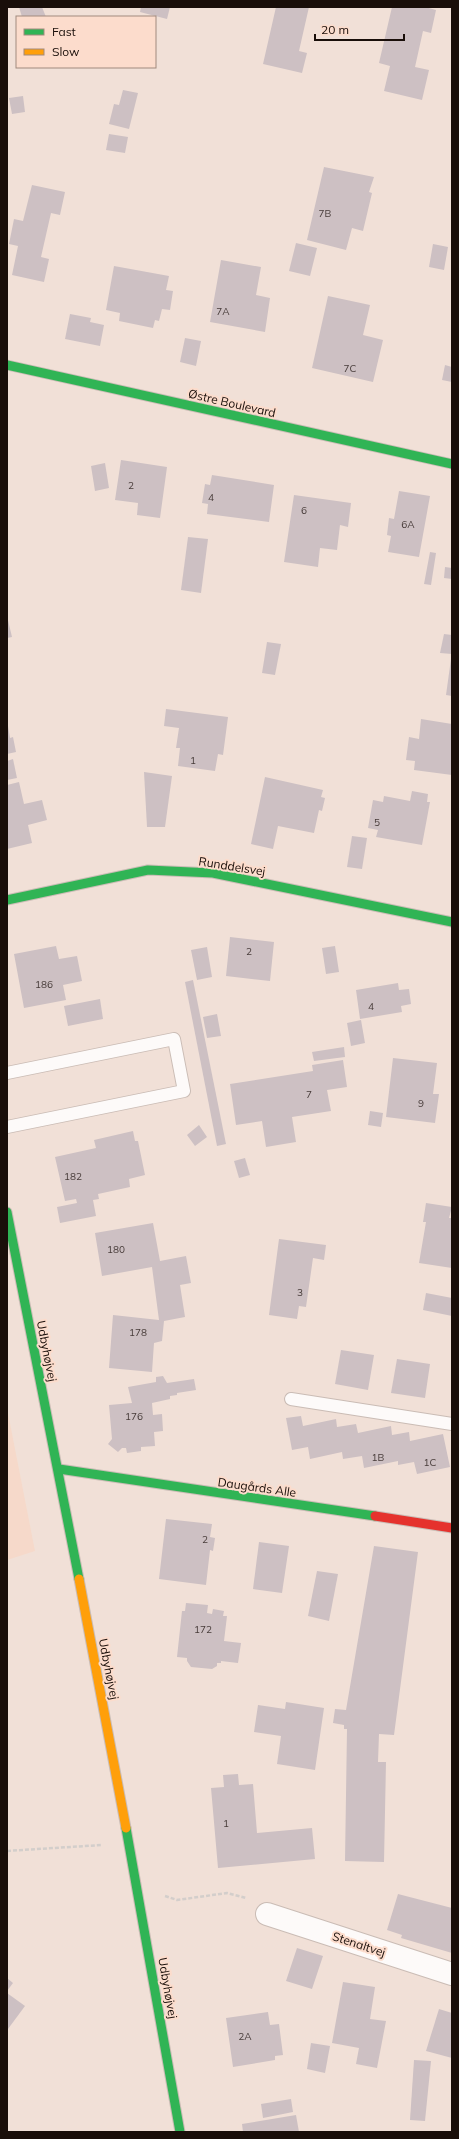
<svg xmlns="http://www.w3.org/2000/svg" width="459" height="2139" font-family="Mulish,sans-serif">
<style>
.built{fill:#f6d9ca}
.building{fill:#cdc0c3}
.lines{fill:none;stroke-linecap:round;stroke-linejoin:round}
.lane-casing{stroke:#cabcb5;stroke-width:14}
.street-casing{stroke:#cabcb5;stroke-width:24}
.fast-casing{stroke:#cabcb5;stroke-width:11}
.slow-casing{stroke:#cabcb5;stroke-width:11}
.jam-casing{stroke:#cabcb5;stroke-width:11}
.path{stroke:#d3cecb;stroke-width:2.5;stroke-dasharray:4 2;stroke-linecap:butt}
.lane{stroke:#fdfaf9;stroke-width:12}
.street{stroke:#fdfaf9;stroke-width:22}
.fast{stroke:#30b455;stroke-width:9}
.slow{stroke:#ff9f0a;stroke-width:9}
.jam{stroke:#e5322d;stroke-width:9}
.labels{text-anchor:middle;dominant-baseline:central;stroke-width:4;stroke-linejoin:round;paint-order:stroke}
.number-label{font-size:10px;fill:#463a38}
.street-label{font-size:12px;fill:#190e09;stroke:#fcdccc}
</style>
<rect width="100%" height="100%" fill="#f1e0d7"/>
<polygon class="built" points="7,1408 35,1551 7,1560"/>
<g class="building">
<polygon points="19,7 42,7 46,17 22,17"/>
<polygon points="141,7 170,7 167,19 140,12"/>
<polygon points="276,7 309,7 299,51 307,53 302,73 263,64"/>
<polygon points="392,7 425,7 436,10 431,33 423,31 415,67 429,70 422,100 384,91 390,66 379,63"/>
<polygon points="123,90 138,93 129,129 109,124 114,104 119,105"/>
<polygon points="23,96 25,112 12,114 9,98"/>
<polygon points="109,134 128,137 125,153 106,150"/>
<polygon points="324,167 374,177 369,192 372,193 363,231 352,228 346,250 307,240"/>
<polygon points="32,185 65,192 60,215 51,213 41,257 49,259 44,282 12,275 18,246 9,244 14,219 23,221"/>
<polygon points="296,243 317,248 310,276 289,271"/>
<polygon points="433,244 448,247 444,270 429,267"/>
<polygon points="221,260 261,267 256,295 270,298 265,332 210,322"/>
<polygon points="114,266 169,276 166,290 173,291 170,310 162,309 159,321 155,320 153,328 119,321 120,313 106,310"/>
<polygon points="328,296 370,305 363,335 383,340 373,382 312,368"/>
<polygon points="70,314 91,318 90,322 104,325 100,346 65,339"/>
<polygon points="185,338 201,341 196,366 180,362"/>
<polygon points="445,365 452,367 452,382 442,380"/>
<polygon points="121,460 167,467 160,518 137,515 138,503 115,500"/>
<polygon points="105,463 109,488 95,491 91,466"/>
<polygon points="212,475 274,485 269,522 207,514 208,504 202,503 205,484 210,485"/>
<polygon points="399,491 430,496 419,557 388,552 391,536 387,535 389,518 394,519"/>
<polygon points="294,495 351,503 348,527 340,525 337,550 320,548 318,567 284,562"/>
<polygon points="188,537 208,539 201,593 181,590"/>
<polygon points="430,552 436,553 431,585 424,584"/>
<polygon points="445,567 452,568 452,579 444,578"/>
<polygon points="7,616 12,637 7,638"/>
<polygon points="444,634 452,635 452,654 440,653"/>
<polygon points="267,642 281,644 275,675 262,673"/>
<polygon points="451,659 452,659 452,696 446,695"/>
<polygon points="166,709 228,717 223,755 218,754 215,771 178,766 180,748 176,748 179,728 164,726"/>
<polygon points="421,719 452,724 452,775 414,770 415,761 406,760 409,737 419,739"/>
<polygon points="8,726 10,738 13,737 16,752 7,754"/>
<polygon points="13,759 17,778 7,780 7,761"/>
<polygon points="144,772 172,776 165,827 147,827"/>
<polygon points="265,777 323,790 321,797 325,798 322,811 319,810 314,833 278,826 273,849 251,844"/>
<polygon points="19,782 24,804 42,800 47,820 28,825 32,843 7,849 7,785"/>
<polygon points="412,791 428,794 427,802 430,802 422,845 376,837 378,830 368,828 373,800 383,802 384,796 410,801"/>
<polygon points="352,836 367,838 362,869 347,867"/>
<polygon points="230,937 274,942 270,981 226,976"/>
<polygon points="56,946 59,959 77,956 82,981 63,985 66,1000 24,1008 14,954"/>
<polygon points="335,946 339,972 326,974 322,948"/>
<polygon points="207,947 212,977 197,980 191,950"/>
<polygon points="193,980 226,1144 217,1146 185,982"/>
<polygon points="398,983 399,990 409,989 411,1004 401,1006 402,1012 360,1019 356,990"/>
<polygon points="100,999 103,1019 68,1026 64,1006"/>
<polygon points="217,1014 221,1036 207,1038 203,1017"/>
<polygon points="361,1020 365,1043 351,1046 347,1023"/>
<polygon points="344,1047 345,1057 314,1061 312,1052"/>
<polygon points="393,1058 437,1063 433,1094 439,1094 435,1123 386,1117"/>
<polygon points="343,1060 347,1087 327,1090 331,1111 292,1117 296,1142 266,1147 262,1121 236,1125 230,1084 313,1071 312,1065"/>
<polygon points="370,1111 383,1113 381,1127 368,1125"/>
<polygon points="199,1125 207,1137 195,1146 187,1135"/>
<polygon points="133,1131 135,1141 138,1141 145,1175 129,1179 130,1187 98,1194 99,1199 93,1200 96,1216 60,1223 57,1207 77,1203 76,1199 65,1201 55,1157 96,1148 94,1140"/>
<polygon points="245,1158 250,1175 239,1178 234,1161"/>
<polygon points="426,1203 452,1207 449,1218 452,1218 452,1268 419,1263 426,1222 423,1222"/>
<polygon points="153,1223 160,1261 186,1256 191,1283 180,1285 185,1317 164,1321 162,1341 154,1343 152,1372 109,1368 113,1315 159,1320 152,1267 102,1276 95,1233"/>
<polygon points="279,1239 326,1245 324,1260 313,1258 306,1307 299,1306 297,1319 269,1315"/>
<polygon points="426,1293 452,1298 452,1316 423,1310"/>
<polygon points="341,1350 374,1355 368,1390 335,1384"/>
<polygon points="397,1359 430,1364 425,1398 391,1393"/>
<polygon points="163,1376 167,1383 194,1379 196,1390 177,1393 177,1395 170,1396 170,1399 152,1403 153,1415 162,1414 163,1431 154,1432 155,1446 141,1447 141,1451 127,1453 126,1448 122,1448 118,1452 108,1444 112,1439 109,1405 132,1403 128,1387 156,1382 156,1377"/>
<polygon points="301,1416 303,1426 336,1419 337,1427 356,1424 358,1433 391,1426 392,1435 409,1432 410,1441 443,1434 450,1467 417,1474 414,1462 398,1465 398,1461 364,1468 362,1456 343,1459 342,1452 310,1459 308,1447 292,1450 286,1418"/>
<polygon points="166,1519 212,1524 210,1537 215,1538 213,1551 210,1550 206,1585 159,1579"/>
<polygon points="259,1542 289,1546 282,1593 253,1589"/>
<polygon points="374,1546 418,1552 394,1735 379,1734 378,1762 386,1762 384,1862 345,1861 347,1729 344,1729 344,1725 333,1723 335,1709 346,1710"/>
<polygon points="317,1571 338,1574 329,1621 308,1616"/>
<polygon points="186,1603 208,1605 207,1613 212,1614 213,1609 224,1611 223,1616 227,1616 224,1641 241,1643 238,1663 221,1661 221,1663 217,1663 217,1666 212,1669 191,1667 187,1661 187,1658 177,1657 182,1611 185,1611"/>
<polygon points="286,1702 324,1708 315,1770 277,1764 281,1736 254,1732 258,1705 285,1709"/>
<polygon points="238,1774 239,1785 253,1784 257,1833 312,1828 315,1859 218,1868 211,1788 224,1787 223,1775"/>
<polygon points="398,1894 452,1908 452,1953 401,1938 402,1935 387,1930"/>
<polygon points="297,1948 323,1956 312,1989 286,1981"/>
<polygon points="7,1978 13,1983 7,1991"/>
<polygon points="343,1982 375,1987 370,2019 386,2021 377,2068 356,2064 359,2048 332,2043"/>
<polygon points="7,1993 25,2006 8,2029 7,2028"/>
<polygon points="439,2009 452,2013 452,2058 426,2051"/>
<polygon points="268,2012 270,2025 279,2024 283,2055 275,2056 275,2060 233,2067 226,2018"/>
<polygon points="311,2043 330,2046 325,2073 307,2069"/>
<polygon points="414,2060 431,2061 425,2121 410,2120"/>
<polygon points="291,2099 293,2112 263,2118 261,2104"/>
<polygon points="296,2115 299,2132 243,2132 242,2124"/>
</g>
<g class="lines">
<defs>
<g id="lane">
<polyline points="7,1073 174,1039 184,1091 7,1127"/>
<polyline points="291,1399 452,1424"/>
</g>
<polyline id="street" points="267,1914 452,1974"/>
<g id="fast">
<polyline points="7,365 452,464"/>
<polyline points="7,900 148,870 213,873 452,922"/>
<polyline points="7,1212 79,1579"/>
<polyline points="59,1469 375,1516"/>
<polyline points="126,1828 180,2132"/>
</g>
<polyline id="slow" points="79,1579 126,1828"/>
<polyline id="jam" points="375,1516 452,1528"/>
</defs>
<use href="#lane" class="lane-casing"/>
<use href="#street" class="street-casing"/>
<use href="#fast" class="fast-casing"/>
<use href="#slow" class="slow-casing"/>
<use href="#jam" class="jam-casing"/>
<g class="path">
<polyline points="7,1851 102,1845"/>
<polyline points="165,1896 177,1900 227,1893 246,1898"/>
</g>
<use href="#lane" class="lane"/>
<use href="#street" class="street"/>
<use href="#fast" class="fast"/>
<use href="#slow" class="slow"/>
<use href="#jam" class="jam"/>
</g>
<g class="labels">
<g class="number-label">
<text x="325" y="213">7B</text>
<text x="223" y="311">7A</text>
<text x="350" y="368">7C</text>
<text x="131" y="485">2</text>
<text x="211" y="497">4</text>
<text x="304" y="510">6</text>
<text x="408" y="524">6A</text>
<text x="193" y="760">1</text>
<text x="377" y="822">5</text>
<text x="249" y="951">2</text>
<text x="44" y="984">186</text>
<text x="371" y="1006">4</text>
<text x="309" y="1094">7</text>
<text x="421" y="1103">9</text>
<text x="73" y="1176">182</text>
<text x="116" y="1249">180</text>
<text x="300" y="1292">3</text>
<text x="138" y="1332">178</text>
<text x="134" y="1416">176</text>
<text x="378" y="1457">1B</text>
<text x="430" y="1462">1C</text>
<text x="205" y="1539">2</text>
<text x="203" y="1629">172</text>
<text x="226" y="1823">1</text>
<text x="245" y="2036">2A</text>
</g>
<g class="street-label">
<text transform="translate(232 403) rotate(13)">Østre Boulevard</text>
<text transform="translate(232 866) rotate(9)">Runddelsvej</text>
<text transform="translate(47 1351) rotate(79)">Udbyhøjvej</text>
<text transform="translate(257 1487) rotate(8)">Daugårds Alle</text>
<text transform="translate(109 1669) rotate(79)">Udbyhøjvej</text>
<text transform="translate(359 1944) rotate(18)">Stenaltvej</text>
<text transform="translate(168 1988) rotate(80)">Udbyhøjvej</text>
</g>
</g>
<rect width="459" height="2139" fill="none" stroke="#190e09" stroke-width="16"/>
<rect x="16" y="16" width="140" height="52" fill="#fcdccc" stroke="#a18a7e"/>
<rect x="24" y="29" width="20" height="6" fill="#30b455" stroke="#a18a7e"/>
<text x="52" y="36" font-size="12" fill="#190e09">Fast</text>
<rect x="24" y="49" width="20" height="6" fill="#ff9f0a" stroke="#a18a7e"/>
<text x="52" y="56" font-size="12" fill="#190e09">Slow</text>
<path d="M315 34v6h89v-6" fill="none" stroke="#190e09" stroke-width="2"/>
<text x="321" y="34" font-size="12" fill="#190e09" stroke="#fcdccc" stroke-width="3" paint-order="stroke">20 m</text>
</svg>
